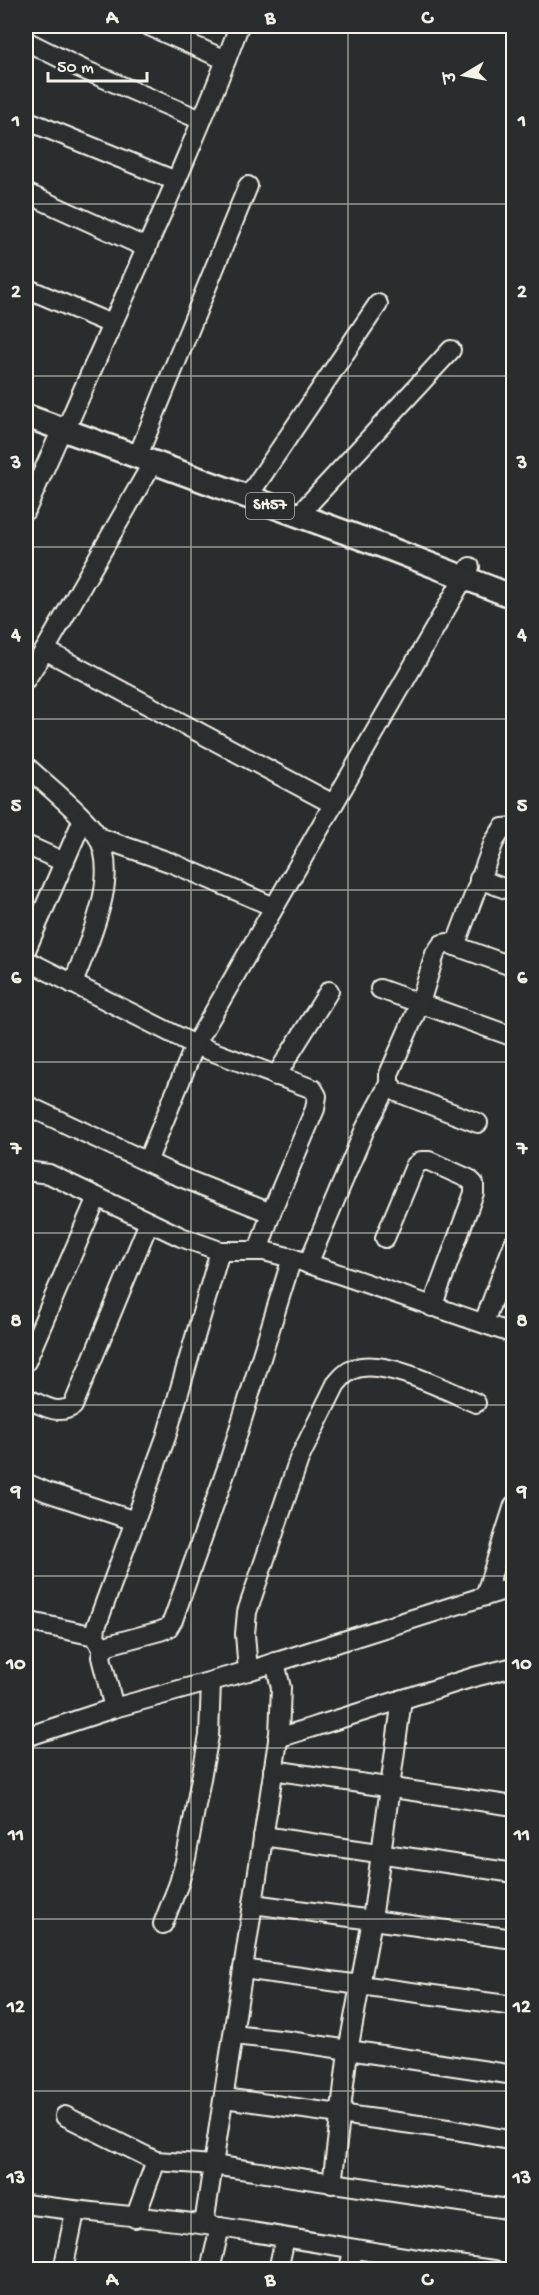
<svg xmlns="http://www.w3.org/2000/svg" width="539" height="2295" font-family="'Gochi Hand','Playpen Sans Deva',sans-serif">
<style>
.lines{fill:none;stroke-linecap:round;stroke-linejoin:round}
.minor-casing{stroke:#f4f1e8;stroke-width:22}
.major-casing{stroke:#f4f1e8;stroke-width:27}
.minor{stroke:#2a2d2e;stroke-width:18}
.major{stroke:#2a2d2e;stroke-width:22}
.grid{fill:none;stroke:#f4f1e8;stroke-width:1.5;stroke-opacity:0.55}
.labels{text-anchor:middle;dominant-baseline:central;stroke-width:4.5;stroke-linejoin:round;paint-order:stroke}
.shield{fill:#2a2d2e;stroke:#b7b6b0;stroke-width:1.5}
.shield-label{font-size:16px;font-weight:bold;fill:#f4f1e8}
.neatline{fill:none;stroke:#f4f1e8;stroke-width:2}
.grid-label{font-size:20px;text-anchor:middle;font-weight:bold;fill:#f4f1e8}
</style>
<rect width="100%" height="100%" fill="#2a2d2e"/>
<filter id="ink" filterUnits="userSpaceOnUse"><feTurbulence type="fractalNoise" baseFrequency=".0167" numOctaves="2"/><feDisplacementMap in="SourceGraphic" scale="12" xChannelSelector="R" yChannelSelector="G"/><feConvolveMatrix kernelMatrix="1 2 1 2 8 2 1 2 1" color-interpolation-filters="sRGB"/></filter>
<g filter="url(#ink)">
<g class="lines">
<defs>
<g id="minor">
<polyline points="149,26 226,60"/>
<polyline points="26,41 80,68 201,120"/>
<polyline points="26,120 176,181"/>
<polyline points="26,193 147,248"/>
<polyline points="26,288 111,324"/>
<polyline points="141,448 248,186"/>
<polyline points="253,489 378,304"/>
<polyline points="306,507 451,350"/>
<path d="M26 510 62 429 69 422C126 290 189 161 239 26"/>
<polyline points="45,650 333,804"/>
<polyline points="26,679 45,650 153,462"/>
<path d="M26 766C44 783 88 818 98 837 121 878 87 944 73 984"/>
<polyline points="98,837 172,863 274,907"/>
<polyline points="26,845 64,862"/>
<polyline points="479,879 514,892"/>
<polyline points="455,946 494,842 503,828 514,827"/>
<polyline points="26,950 83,819"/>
<polyline points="26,960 195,1045 313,1089 317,1096 315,1109 271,1213 258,1251"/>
<polyline points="380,989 514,1037"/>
<polyline points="276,1076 329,991"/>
<polyline points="26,1105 173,1174 271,1213"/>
<polyline points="478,1123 397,1092 389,1084 389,1074 420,1003 435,954 442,944 447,943 514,967"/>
<polyline points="147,1162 195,1045 470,567"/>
<polyline points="26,1171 49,1174 181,1237 220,1251 264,1251 292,1258 514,1334"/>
<polyline points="385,1238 415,1166 421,1161 429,1161 469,1179 474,1184 474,1193 432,1307"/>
<polyline points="308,1264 365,1129 389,1084"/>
<polyline points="484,1322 514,1243"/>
<polyline points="26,1362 97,1197"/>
<path d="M26 1398C43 1405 56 1416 73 1406L149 1222"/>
<polyline points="26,1483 47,1492 135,1521"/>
<polyline points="485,1596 514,1505"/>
<polyline points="26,1621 95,1636"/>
<polyline points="103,1650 95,1636 96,1627 166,1437 220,1251"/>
<path d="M248 1671 245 1634 247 1612 299 1459 336 1384C342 1377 346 1372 354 1369 383 1357 448 1391 476 1403"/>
<polyline points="114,1708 101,1657 103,1650 108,1645 160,1631 168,1628 173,1620 227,1468 292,1258"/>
<polyline points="26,1737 114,1708 248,1671 514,1587"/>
<polyline points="278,1738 474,1677 514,1667"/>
<polyline points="273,1770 514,1806"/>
<polyline points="263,1836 514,1873"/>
<polyline points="253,1904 514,1939"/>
<polyline points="163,1924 179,1883 186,1858 209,1736 211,1682"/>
<polyline points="243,1969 514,2006"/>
<polyline points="233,2035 289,2041 514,2075"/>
<polyline points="224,2098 455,2130 514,2141"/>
<polyline points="65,2116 156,2161 213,2165 514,2210"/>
<polyline points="332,2184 348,2051 372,1920 402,1699"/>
<path d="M26 2204C86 2213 147 2216 206 2225 303 2239 398 2258 494 2270"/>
<polyline points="135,2218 156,2161"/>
<polyline points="204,2224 279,1734 281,1688 275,1662"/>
<polyline points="63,2270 75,2212"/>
<polyline points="210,2270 220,2227"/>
<polyline points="278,2270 285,2238"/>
<polyline points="349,2270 353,2250"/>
</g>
<polyline id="major" points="26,416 380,545 514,597"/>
</defs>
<use href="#minor" class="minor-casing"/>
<use href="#major" class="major-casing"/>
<use href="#minor" class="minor"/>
<use href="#major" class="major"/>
</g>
</g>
<path class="grid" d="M191 26V2270M348 26V2270M26 204H514M26 376H514M26 547H514M26 719H514M26 890H514M26 1062H514M26 1233H514M26 1405H514M26 1576H514M26 1748H514M26 1919H514M26 2091H514"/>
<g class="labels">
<rect class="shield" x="246" y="493" width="48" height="26" rx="4.5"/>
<g class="shield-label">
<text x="270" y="506">SH57</text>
</g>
</g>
<rect width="539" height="2295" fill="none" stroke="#2a2d2e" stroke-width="66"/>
<g transform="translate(464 75) rotate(260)" stroke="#2a2d2e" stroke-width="4.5" paint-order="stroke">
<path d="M0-4.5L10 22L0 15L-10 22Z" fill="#f4f1e8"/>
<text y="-9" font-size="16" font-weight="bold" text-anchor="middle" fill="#f4f1e8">उ</text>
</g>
<path d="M48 72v9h99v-9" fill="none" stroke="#f4f1e8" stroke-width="3"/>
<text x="57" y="72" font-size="18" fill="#f4f1e8" stroke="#2a2d2e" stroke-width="4.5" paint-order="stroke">50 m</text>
<rect x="33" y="33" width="473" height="2229" class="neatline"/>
<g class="grid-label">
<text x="112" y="23">A</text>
<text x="270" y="23">B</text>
<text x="427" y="23">C</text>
<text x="16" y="126">1</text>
<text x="522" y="126">1</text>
<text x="16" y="297">2</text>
<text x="522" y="297">2</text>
<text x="16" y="468">3</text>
<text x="522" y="468">3</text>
<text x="16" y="640">4</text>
<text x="522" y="640">4</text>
<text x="16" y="811">5</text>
<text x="522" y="811">5</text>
<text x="16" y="983">6</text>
<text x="522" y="983">6</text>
<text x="16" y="1154">7</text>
<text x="522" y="1154">7</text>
<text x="16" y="1326">8</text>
<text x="522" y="1326">8</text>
<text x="16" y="1497">9</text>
<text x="522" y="1497">9</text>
<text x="16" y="1669">10</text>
<text x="522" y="1669">10</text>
<text x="16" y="1840">11</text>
<text x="522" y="1840">11</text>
<text x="16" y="2012">12</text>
<text x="522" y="2012">12</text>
<text x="16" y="2183">13</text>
<text x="522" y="2183">13</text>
<text x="112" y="2285">A</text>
<text x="270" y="2285">B</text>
<text x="427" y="2285">C</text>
</g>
</svg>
